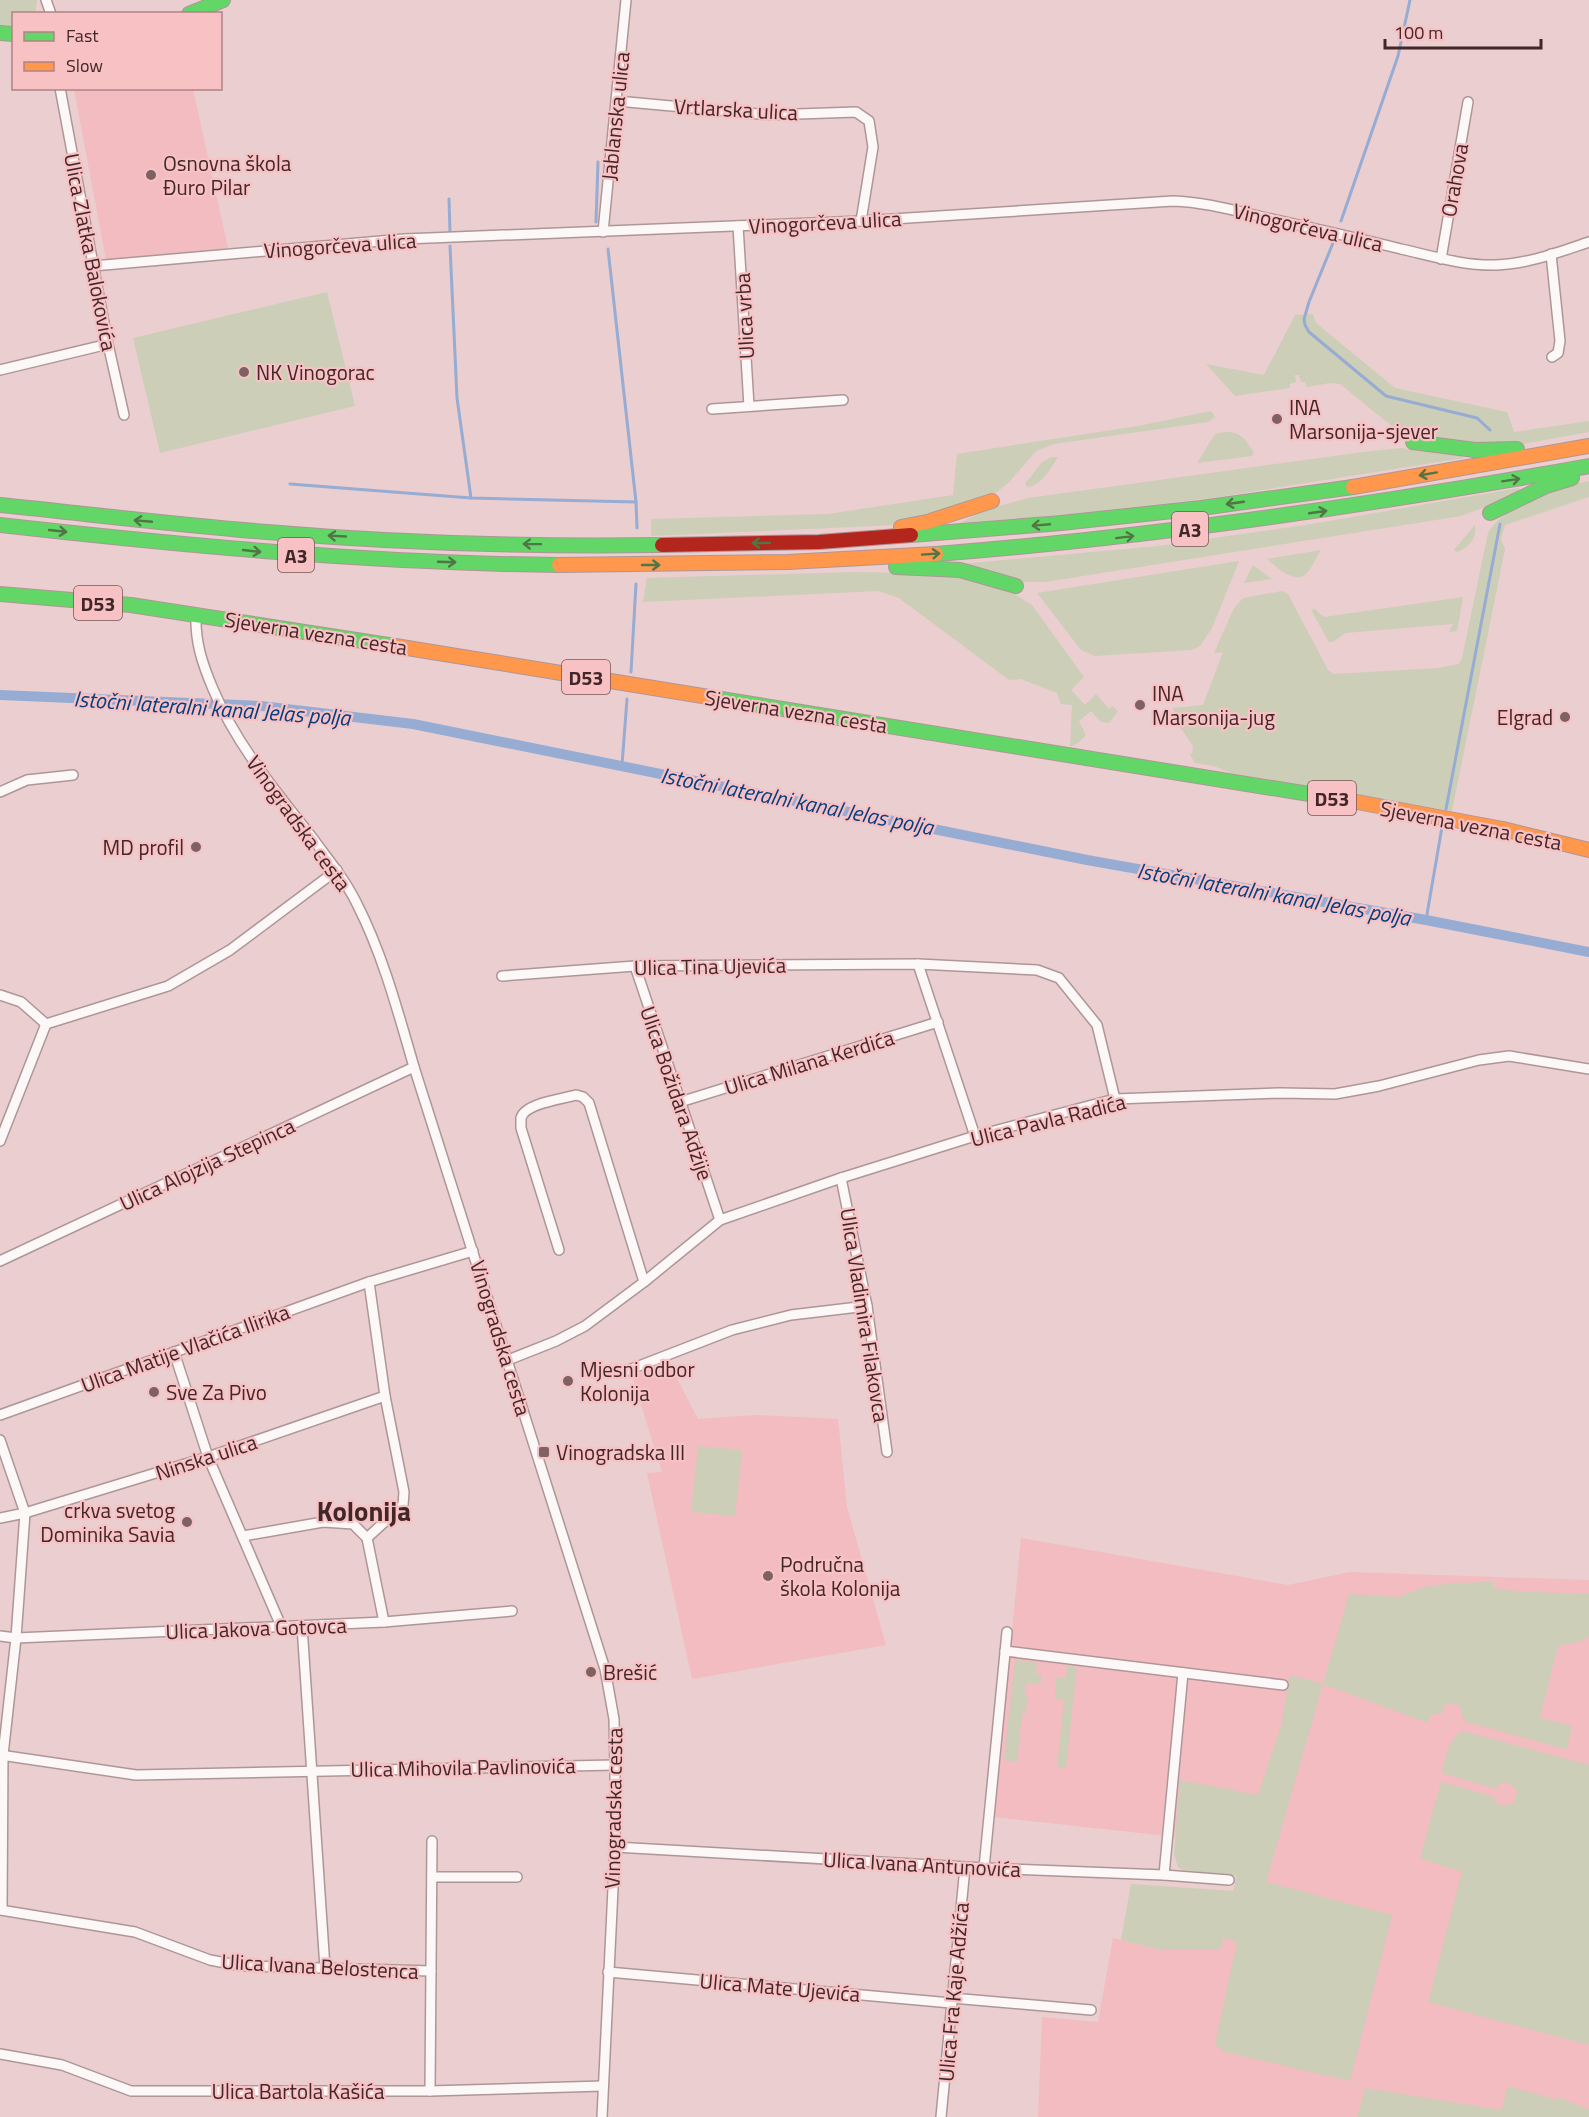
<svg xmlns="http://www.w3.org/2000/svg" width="1589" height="2117" font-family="'Titillium Web',sans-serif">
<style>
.built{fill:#f3bcc0}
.green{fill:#ccceb7}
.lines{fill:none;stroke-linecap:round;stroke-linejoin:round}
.stream{stroke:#96acd3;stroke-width:3}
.canal{stroke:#96acd3;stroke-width:10}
.street-casing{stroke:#ae9697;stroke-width:12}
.fast-casing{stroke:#ae9697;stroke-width:16}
.slow-casing{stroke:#ae9697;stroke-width:16}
.jam-casing{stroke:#ae9697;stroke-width:16}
.street{stroke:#fcf8f8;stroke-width:9}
.fast{stroke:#63d668;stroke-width:14}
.slow{stroke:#ff974d;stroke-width:14}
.jam{stroke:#b3261e;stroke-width:14}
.oneway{stroke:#517645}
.poi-dot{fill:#7d6163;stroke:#f8c1c4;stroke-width:2}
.labels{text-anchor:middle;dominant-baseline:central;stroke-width:4.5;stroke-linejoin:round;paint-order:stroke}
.shield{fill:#f8c1c4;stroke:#795558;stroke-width:1.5}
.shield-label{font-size:20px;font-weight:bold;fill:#422729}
.street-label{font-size:21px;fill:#422729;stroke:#f8c1c4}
.poi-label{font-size:21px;fill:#422729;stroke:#f8c1c4;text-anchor:start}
.water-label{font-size:22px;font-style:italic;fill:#003f80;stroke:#f8c1c4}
.district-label{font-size:27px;font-weight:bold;fill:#422729;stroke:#f8c1c4}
</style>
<rect width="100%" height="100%" fill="#ebcecf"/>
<g class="built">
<polygon points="74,89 193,89 228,248 106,260"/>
<polygon points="669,1363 698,1419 756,1415 838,1419 847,1507 886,1645 692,1679 647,1473 662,1472 632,1376"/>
<polygon points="1021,1538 1288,1585 1350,1572 1589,1580 1589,2117 1038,2117 1042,2017 1098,2022 1113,1938 1161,1950 1220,1950 1237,1876 1241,1844 994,1817"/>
</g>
<g class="green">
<polygon points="0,0 37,0 35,13 14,14 13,25 0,25"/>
<polygon points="327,292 355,406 160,453 133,338"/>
<polygon points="1313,314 1316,323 1395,388 1507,412 1514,432 1589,421 1589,432 1511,446 1409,435 1399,432 1340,384 1330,383 1307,387 1305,382 1301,382 1299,375 1295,375 1296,382 1290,384 1290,388 1235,396 1206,364 1264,375 1295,315"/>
<polygon points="1211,411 1215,417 1208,422 1054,444 1036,451 1009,482 997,492 975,503 897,525 651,536 651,519 828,514 953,495 957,454 1138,426"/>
<path d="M1225 432C1241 431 1246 440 1254 453L1252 456 1197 463 1215 434Z"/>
<polygon points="1402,448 1461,456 1464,458 1212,498 1070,514 960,523 982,511 1028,498 1371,451"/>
<path d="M1052 457H1058C1050 469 1043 485 1027 487L1025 484 1042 462Z"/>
<path d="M1589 481V497L1505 525 1501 539 1505 549 1452 811 1231 773 1214 766 1195 763 1189 753 1192 754 1193 746 1175 720 1178 718 1172 708 1203 705 1223 652 1214 653 1233 610 1243 598 1282 591 1288 594 1328 670 1333 674 1438 668 1459 664 1462 658 1488 533C1504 504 1558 487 1589 481Z"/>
<polygon points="1519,488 1522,493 1461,516 1045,582 1024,582 961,564 1158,546 1306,525"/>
<path d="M1475 525C1477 539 1469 547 1457 552L1454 550Z"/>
<path d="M1321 550C1316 557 1311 570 1305 575 1293 584 1275 565 1267 559Z"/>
<polygon points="1239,561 1212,628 1200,646 1191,650 1095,656 1081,650 1037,593"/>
<polygon points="1253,565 1272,579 1244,583"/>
<polygon points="852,572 921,573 959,577 1013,593 1032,605 1084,677 1071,690 1085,705 1096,694 1109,709 1112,706 1118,711 1109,723 1101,722 1091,711 1079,721 1086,735 1079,742 1070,747 1072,705 1061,704 1057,693 1021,679 1009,680 899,598 878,591 643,602 647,578"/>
<polygon points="1463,597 1457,631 1449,632 1453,624 1345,633 1333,642 1329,642 1311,610 1315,609 1324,617"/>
<polygon points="698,1446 742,1450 735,1516 691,1512"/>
<polygon points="1493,1582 1493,1588 1514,1591 1589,1594 1589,1636 1581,1641 1558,1646 1540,1718 1572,1726 1567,1748 1565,1749 1467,1722 1462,1717 1460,1706 1446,1703 1441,1713 1430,1715 1428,1723 1323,1684 1266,1882 1392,1915 1350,2081 1224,2052 1215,2044 1237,1942 1223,1938 1220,1950 1161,1950 1121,1940 1131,1884 1234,1891 1236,1876 1182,1870 1178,1867 1174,1854 1180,1780 1258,1795 1281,1726 1290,1675 1323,1684 1349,1594 1398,1597 1424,1587 1452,1583"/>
<polygon points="1015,1660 1037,1663 1036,1674 1042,1675 1040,1684 1026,1683 1024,1694 1028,1695 1025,1713 1022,1713 1017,1762 1004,1760"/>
<polygon points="1067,1666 1077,1667 1066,1767 1057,1767 1064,1700 1055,1698 1056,1677 1066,1678"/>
<path d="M1463 1731 1589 1765V2045L1428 2002 1462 1872 1420 1858 1441 1782 1492 1796C1497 1806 1504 1807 1514 1803L1517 1794 1516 1788 1505 1782 1499 1784 1496 1789 1442 1773C1446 1757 1447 1740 1463 1731Z"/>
<polygon points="1508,2086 1557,2100 1558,2097 1589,2110 1589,2117 1357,2117 1365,2088 1501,2110"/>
</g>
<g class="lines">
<g class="stream">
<polyline points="449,199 450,232"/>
<polyline points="1341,221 1398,56 1410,0"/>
<polyline points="596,222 598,162"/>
<polyline points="1335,238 1309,302 1304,319 1305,325 1309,332 1386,396 1477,418 1490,430"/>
<polyline points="450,246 457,398 471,498"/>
<polyline points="608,249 636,502 637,528"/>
<polyline points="290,484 471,498 636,502"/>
<polyline points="631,672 636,584"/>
<polyline points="622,765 627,699"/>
<polyline points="1446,809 1500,524"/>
<polyline points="1426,920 1442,827"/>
</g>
<polyline class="canal" points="0,695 261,706 413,724 1087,860 1426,920 1589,952"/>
<defs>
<g id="street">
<polyline points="46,0 51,14"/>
<polyline points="60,88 108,344 124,415"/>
<polyline points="617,101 769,115 856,112 869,121 873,147 861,221"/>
<polyline points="738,226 749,406"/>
<polyline points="603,232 626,0"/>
<polyline points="1551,254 1560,341 1558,353 1552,357"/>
<polyline points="1441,259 1468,102"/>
<path d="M93 266 404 239 861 221 1173 201C1205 202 1236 211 1267 218 1312 228 1357 238 1401 249 1432 256 1464 266 1496 265 1528 264 1559 252 1589 242"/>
<polyline points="0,370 108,344"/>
<polyline points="712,409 843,400"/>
<path d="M196 614C195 642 202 663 213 689 236 744 274 789 311 836 327 858 345 879 357 904 383 955 398 1012 414 1067L605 1669 614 1719 615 1765V1847L602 2117"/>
<polyline points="0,792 27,780 73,775"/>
<polyline points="918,964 975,1136"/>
<polyline points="635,966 720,1220"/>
<polyline points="502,976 635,966 918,964 1037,970 1059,978 1097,1025 1115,1099"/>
<polyline points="0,995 21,1002 46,1024"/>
<polyline points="680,1102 938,1022"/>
<polyline points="0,1141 46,1024 168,986 230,950 337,870"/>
<polyline points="841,1178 867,1306 887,1452"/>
<path d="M559 1250 521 1128C521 1127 521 1119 521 1118 525 1103 563 1099 576 1095L583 1097 589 1103 644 1282"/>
<polyline points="0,1261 414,1067"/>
<polyline points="174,1352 208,1457 281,1626"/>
<polyline points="508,1360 556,1341 585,1326 644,1282 720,1220 841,1178 975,1136 1115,1099 1280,1093 1335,1094 1379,1086 1479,1060 1509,1056 1589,1069"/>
<polyline points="626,1371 732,1330 791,1315 867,1306"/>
<polyline points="0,1415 369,1282 473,1251"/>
<polyline points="0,1440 25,1513 16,1638 3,1755 2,1910"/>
<polyline points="0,1518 25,1513 208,1457 385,1396"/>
<polyline points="243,1536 323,1522 353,1524 367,1538 384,1622"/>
<polyline points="367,1538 403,1505 404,1492 385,1396 369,1282"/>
<polyline points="302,1626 325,1968"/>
<polyline points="0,1636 16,1638 384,1622 512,1611"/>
<polyline points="1005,1651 1283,1685"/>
<polyline points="0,1755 136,1775 615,1765"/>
<polyline points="615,1847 984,1868 1164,1875 1229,1880"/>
<polyline points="984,1868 1007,1632"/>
<polyline points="1164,1875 1183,1673"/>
<polyline points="432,1877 517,1877"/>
<polyline points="0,1910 135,1932 210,1960 242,1966 431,1971"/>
<polyline points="608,1972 951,2003"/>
<polyline points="952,1998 1091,2010"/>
<polyline points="0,2054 62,2065 131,2091 430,2091 603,2086"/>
<polyline points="430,2091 432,1841"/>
<polyline points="941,2117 965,1867"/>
</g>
<g id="fast">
<polyline points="189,14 223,0"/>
<polyline points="0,33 14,34"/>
<polyline points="1413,442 1475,450 1517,449"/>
<path d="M0 505C89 514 178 525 267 532 398 543 530 547 662 545"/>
<polyline points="1490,513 1546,486 1572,478"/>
<path d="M0 525C186 546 371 563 559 565"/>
<polyline points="911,535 1061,523 1201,508 1353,487"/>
<path d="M936 554C1155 537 1372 505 1589 466"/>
<polyline points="896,567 960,570 1016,586"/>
<polyline points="0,594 131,605 395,646"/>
<polyline points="715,698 1346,800"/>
</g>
<g id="slow">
<polyline points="1353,487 1589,446"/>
<polyline points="901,527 927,522 992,501"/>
<polyline points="559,565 788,562 936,554"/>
<polyline points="395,646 715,698"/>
<polyline points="1346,800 1503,829 1589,850"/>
</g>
<polyline id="jam" points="662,545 819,542 911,535"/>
</defs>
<use href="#street" class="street-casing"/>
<use href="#fast" class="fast-casing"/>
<use href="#slow" class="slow-casing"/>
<use href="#jam" class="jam-casing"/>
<use href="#street" class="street"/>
<use href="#fast" class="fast"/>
<use href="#slow" class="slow"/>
<use href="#jam" class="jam"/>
</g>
<defs><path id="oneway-shaft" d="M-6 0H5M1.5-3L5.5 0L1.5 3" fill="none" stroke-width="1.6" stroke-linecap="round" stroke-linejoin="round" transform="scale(1.5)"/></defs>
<g class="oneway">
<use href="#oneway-shaft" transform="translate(1428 474) rotate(170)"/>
<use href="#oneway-shaft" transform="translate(1511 480) rotate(-9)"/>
<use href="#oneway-shaft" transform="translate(1235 503) rotate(172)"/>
<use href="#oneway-shaft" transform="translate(1318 512) rotate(-8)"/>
<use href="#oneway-shaft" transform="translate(143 521) rotate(-175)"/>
<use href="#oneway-shaft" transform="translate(1041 525) rotate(175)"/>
<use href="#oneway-shaft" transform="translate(58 531) rotate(6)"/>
<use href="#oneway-shaft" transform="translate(337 536) rotate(-177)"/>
<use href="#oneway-shaft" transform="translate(1125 537) rotate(-7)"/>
<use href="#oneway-shaft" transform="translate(761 543) rotate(179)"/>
<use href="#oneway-shaft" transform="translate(532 544) rotate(-179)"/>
<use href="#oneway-shaft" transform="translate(252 551) rotate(6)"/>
<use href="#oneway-shaft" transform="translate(931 554) rotate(-4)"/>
<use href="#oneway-shaft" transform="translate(447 562) rotate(2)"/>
<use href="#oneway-shaft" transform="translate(651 565)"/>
</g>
<g class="poi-dot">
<circle cx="151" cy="175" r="6"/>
<circle cx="244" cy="372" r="6"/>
<circle cx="1277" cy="419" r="6"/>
<circle cx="1140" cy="705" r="6"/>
<circle cx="1565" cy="717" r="6"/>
<circle cx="196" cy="847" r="6"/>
<circle cx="568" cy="1381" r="6"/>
<circle cx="154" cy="1392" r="6"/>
<rect x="538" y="1446" width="12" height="12" rx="3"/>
<circle cx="187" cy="1522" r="6"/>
<circle cx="768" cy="1576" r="6"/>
<circle cx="591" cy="1672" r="6"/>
</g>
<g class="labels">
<g class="shield">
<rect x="1172" y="512" width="36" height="34" rx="4.5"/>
<rect x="278" y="538" width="36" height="34" rx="4.5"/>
<rect x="74" y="586" width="48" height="34" rx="4.5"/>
<rect x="562" y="660" width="48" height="34" rx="4.5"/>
<rect x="1308" y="781" width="48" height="34" rx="4.5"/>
</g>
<g class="shield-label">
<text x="1190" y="529">A3</text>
<text x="296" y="555">A3</text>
<text x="98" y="603">D53</text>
<text x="586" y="677">D53</text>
<text x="1332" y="798">D53</text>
</g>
<g class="street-label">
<text transform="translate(736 109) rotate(3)">Vrtlarska ulica</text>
<text transform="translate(615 116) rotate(-84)">Jablanska ulica</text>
<text transform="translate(1454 180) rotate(-80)">Orahova</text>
<text transform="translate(825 222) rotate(-3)">Vinogorčeva ulica</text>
<text transform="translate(1308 227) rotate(13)">Vinogorčeva ulica</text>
<text transform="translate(340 245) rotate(-4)">Vinogorčeva ulica</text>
<text transform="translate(91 252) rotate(79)">Ulica Zlatka Balokovića</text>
<text transform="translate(744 316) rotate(-93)">Ulica vrba</text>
<text transform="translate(316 633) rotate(9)">Sjeverna vezna cesta</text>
<text transform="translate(796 711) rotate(9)">Sjeverna vezna cesta</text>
<text transform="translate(299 823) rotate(54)">Vinogradska cesta</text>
<text transform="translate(1471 825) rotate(11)">Sjeverna vezna cesta</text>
<text transform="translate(710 966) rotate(-1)">Ulica Tina Ujevića</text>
<text transform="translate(809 1062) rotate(-17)">Ulica Milana Kerdića</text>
<text transform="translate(677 1093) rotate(71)">Ulica Božidara Adžije</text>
<text transform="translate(1048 1120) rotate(-14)">Ulica Pavla Radića</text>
<text transform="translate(207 1164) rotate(-25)">Ulica Alojzija Stepinca</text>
<text transform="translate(865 1315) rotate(81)">Ulica Vladimira Filakovca</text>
<text transform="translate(501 1338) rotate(73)">Vinogradska cesta</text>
<text transform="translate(185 1348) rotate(-20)">Ulica Matije Vlačića Ilirika</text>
<text transform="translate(206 1457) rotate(-18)">Ninska ulica</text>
<text transform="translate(256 1628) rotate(-2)">Ulica Jakova Gotovca</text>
<text transform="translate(463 1767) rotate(-1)">Ulica Mihovila Pavlinovića</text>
<text transform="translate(613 1808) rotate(-89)">Vinogradska cesta</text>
<text transform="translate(922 1864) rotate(3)">Ulica Ivana Antunovića</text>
<text transform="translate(320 1966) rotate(3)">Ulica Ivana Belostenca</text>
<text transform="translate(780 1987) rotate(5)">Ulica Mate Ujevića</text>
<text transform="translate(953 1992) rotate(-85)">Ulica Fra Kaje Adžića</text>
<text x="298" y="2091">Ulica Bartola Kašića</text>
</g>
<g class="poi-label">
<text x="163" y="163">Osnovna škola<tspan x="163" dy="24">Đuro Pilar</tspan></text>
<text x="256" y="372">NK Vinogorac</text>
<text x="1289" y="407">INA<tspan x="1289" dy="24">Marsonija-sjever</tspan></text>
<text x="1152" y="693">INA<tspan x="1152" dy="24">Marsonija-jug</tspan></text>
<text x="1553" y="717" text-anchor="end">Elgrad</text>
<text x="184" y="847" text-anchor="end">MD profil</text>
<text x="580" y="1369">Mjesni odbor<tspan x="580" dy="24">Kolonija</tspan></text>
<text x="166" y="1392">Sve Za Pivo</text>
<text x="556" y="1452">Vinogradska III</text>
<text x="175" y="1510" text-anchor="end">crkva svetog<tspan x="175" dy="24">Dominika Savia</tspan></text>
<text x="780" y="1564">Područna<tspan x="780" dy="24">škola Kolonija</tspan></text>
<text x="603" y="1672">Brešić</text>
</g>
<g class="water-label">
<text transform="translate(212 708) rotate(4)">Istočni lateralni kanal Jelas polja</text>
<text transform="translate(797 801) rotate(11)">Istočni lateralni kanal Jelas polja</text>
<text transform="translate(1274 894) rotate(10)">Istočni lateralni kanal Jelas polja</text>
</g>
<g class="district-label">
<text x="364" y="1510">Kolonija</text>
</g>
</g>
<rect x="12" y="12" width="210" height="78" fill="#f8c1c4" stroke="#af8386" stroke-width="1.5"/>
<rect x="24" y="32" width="30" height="9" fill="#63d668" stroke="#af8386" stroke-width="1.5"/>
<text x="66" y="42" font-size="18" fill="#422729">Fast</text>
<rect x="24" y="62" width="30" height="9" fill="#ff974d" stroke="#af8386" stroke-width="1.5"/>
<text x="66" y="72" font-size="18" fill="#422729">Slow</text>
<path d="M1385 39v9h156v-9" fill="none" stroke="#422729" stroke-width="3"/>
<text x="1394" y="39" font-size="18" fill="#422729" stroke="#f8c1c4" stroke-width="4.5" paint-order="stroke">100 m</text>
</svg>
